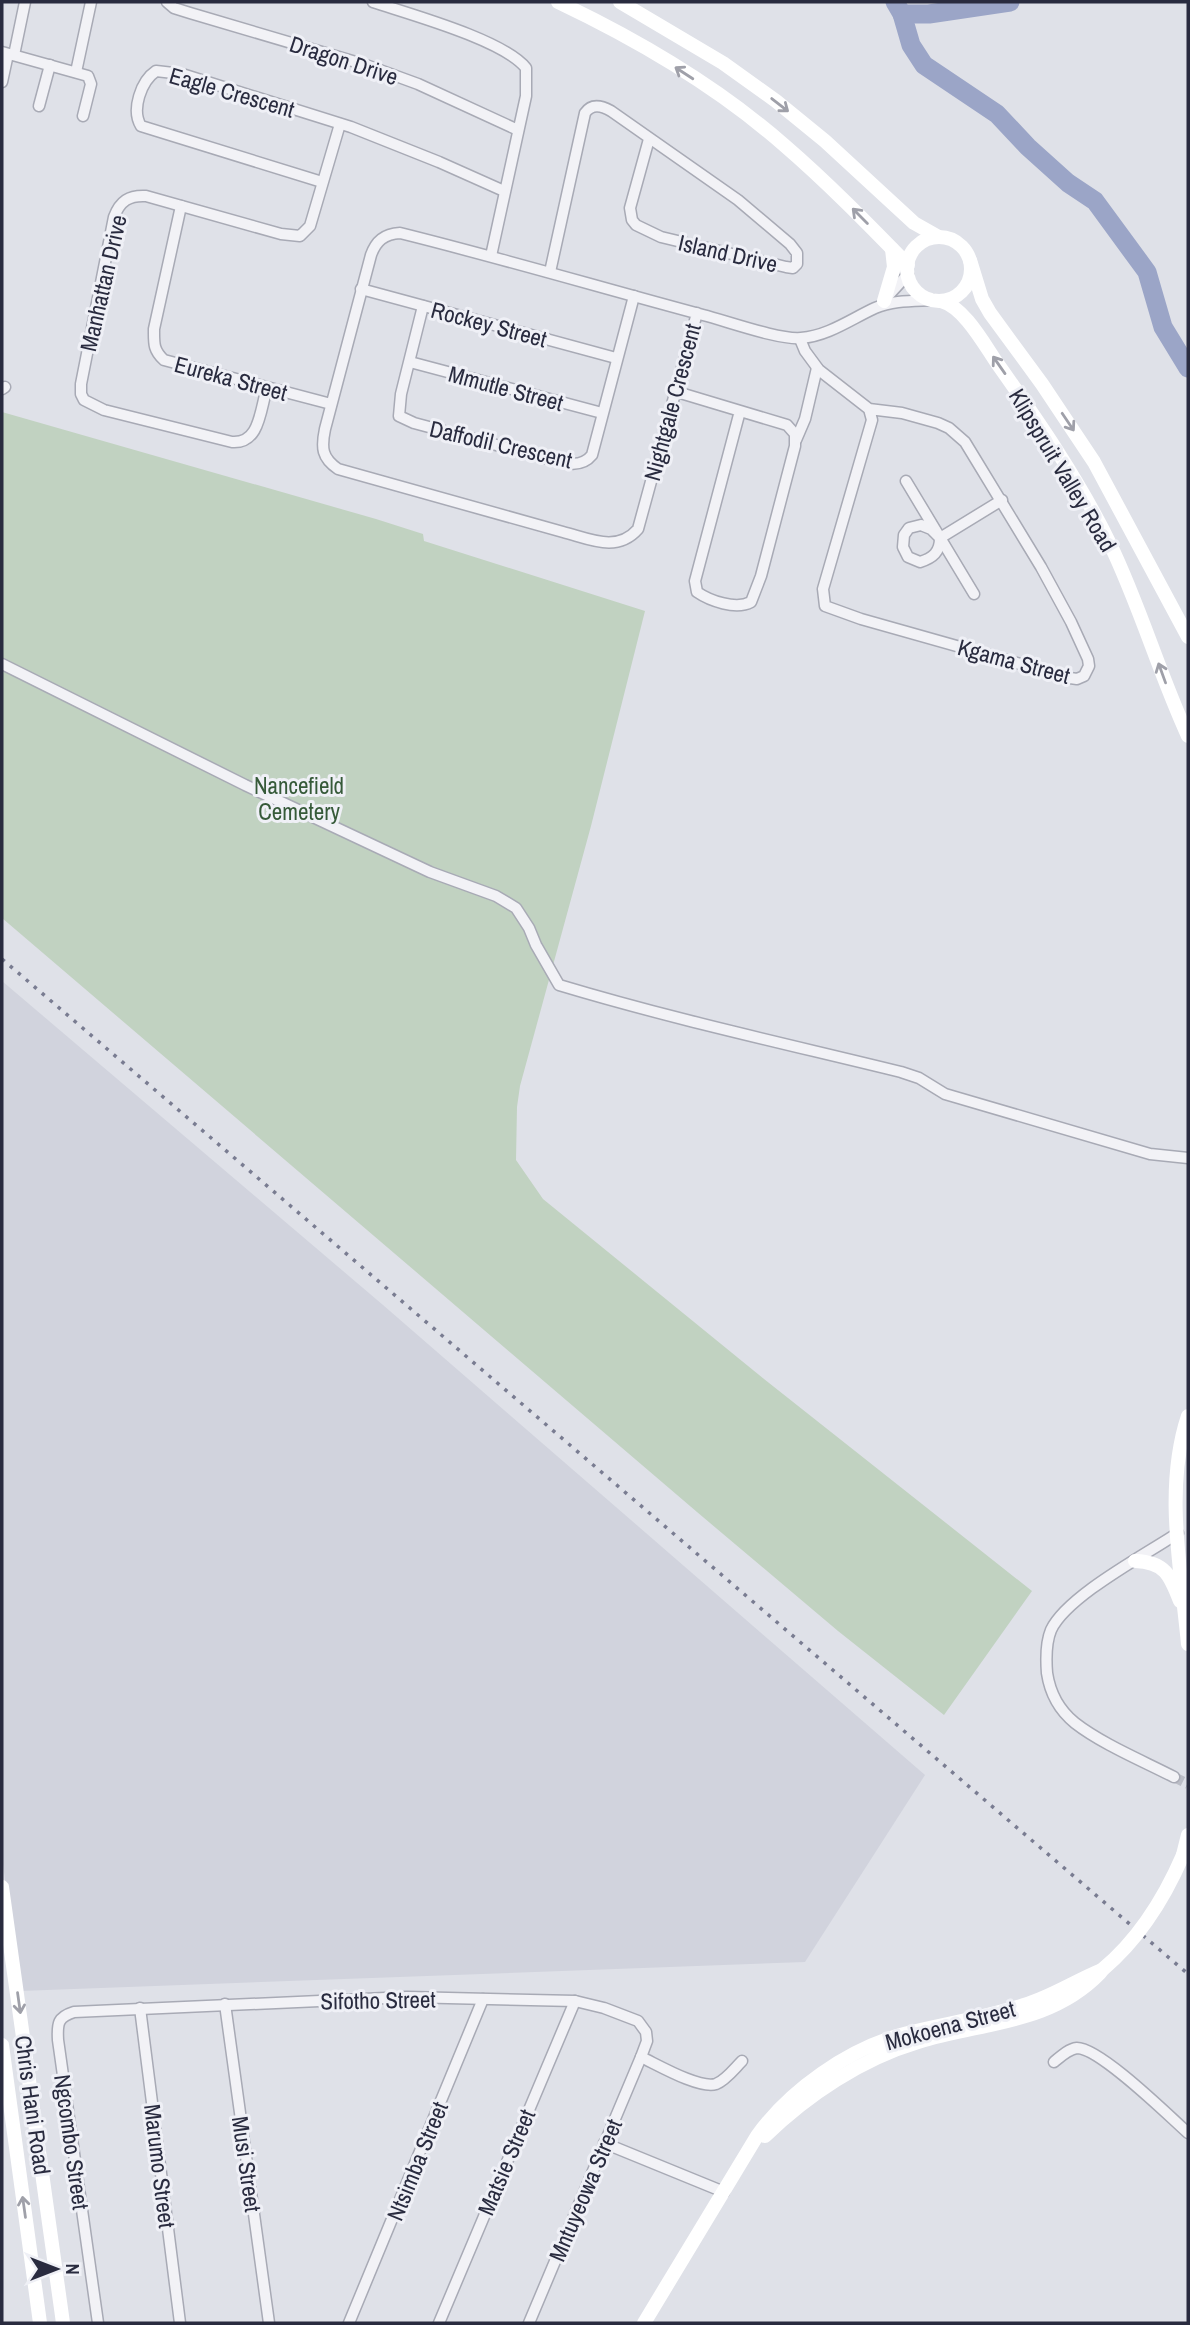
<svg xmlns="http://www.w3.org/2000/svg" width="1190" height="2325" font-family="'Archivo Narrow',sans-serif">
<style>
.built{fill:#d1d3dd}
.green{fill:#c1d2c1}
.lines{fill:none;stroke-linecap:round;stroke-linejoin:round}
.stream{stroke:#9ba5c7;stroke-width:3.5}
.river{stroke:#9ba5c7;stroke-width:19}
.street-tunnel{stroke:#bbbdc6;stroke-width:10;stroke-dasharray:10 5;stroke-linecap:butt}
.street-casing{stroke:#a8aab5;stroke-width:13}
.street{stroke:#f2f2f6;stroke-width:10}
.secondary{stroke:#fff;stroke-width:14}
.rail{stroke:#797c91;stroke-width:3.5;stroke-dasharray:3.5 7;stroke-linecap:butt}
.secondary-bridge{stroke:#fff;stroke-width:14}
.oneway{stroke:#9fa0a9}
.labels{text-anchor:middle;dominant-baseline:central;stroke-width:6;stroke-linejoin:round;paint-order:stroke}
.street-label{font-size:23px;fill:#292b3f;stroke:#eff0f6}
.park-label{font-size:23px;fill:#365a39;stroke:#eff0f6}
</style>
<rect width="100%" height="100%" fill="#dfe1e8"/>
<polygon class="built" points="2,981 383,1305 925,1775 805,1962 20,1991 2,1857"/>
<polygon class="green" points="2,412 376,519 423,534 424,541 645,611 591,826 520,1086 517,1107 516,1160 543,1199 764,1379 1032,1591 944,1715 838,1631 697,1512 2,918"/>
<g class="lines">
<polyline class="stream" points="1184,362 1188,363"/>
<g class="river">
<polyline points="895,2 902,14 911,45 924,65 997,114 1028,147 1068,183 1095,201 1147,272 1163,327 1188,368"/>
<polyline points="902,14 929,14 1010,2"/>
</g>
<polyline class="street-tunnel" points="1174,1777 1188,1784"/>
<defs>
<g id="street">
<polyline points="167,2 174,8 190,13 366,65 418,84 518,130"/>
<path d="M373 2C409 14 504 40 526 68V96L491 256"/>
<polyline points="2,52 88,76 91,84 83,116"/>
<polyline points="14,55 25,2"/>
<polyline points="76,72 91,2"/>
<polyline points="2,82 8,54"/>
<polyline points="39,106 50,65"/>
<path d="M322 182 141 126C131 110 141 81 156 71L182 74 351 127 439 162 504 191"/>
<path d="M181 206 154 329C154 343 153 350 164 360L331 404"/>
<path d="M550 272 585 113C592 103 602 106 611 111L738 200 790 244 797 253V264L793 268 786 267 661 237 636 225 632 220 630 208 649 139"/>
<polyline points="361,289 616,358"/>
<polyline points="887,297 908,274"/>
<path d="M423 306 401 394 399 416 414 423 545 458C561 462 580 470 592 455L634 296"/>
<path d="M697 313 638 529C617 553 590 539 563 532L338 469C322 458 321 448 325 429L371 255C376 241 384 234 400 233 501 258 602 288 703 315 727 321 779 340 801 338 828 336 851 319 875 308 893 300 914 301 933 300"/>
<polyline points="800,339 805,351 819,370 869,409 902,413 938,423 949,428 965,442 1041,567 1071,622 1088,659 1089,666 1084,676 1077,679 1070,678 861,619 825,606 823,589 872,420 869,409"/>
<polyline points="410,362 602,413"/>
<path d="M267 388C260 410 260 444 232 442L104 410 84 400 81 394V384L114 217C120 201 129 195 146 196L281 234 300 236 310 226 340 124"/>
<polyline points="2,389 5,387"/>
<path d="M677 392 787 425 795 434V446L761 576 751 602C736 610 710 601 697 592L695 581 740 411"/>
<polyline points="796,440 805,419 817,368"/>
<polyline points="906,481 974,594"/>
<path d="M921 525 931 529 940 538C940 552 933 558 920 562L908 557 903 547 904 535 909 528Z"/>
<polyline points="940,538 1002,500"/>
<path d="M2 664 245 785 430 872 496 896 516 908 529 928 536 945 559 985C672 1019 787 1044 901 1072L919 1078 945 1094 1150 1154 1188 1158"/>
<path d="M1174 1777C1143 1761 1102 1744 1075 1723 1059 1710 1050 1693 1047 1673 1046 1660 1046 1642 1051 1630 1067 1596 1145 1555 1178 1533"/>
<polyline points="225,2004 269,2323"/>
<polyline points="140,2008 180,2323"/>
<path d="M641 2057C658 2065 699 2089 716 2084 726 2080 734 2069 742 2061"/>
<path d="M1054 2062C1060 2057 1068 2049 1077 2048 1100 2048 1168 2115 1188 2133"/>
<polyline points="604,2143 724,2192"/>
<path d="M98 2323 58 2040C57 2023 58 2017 74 2012L407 1997 575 2001 604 2008 638 2021 646 2032 647 2041 641 2057 529 2323"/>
<polyline points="349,2323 483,1999"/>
<polyline points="439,2323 575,2001"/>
</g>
</defs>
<use href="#street" class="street-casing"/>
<use href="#street" class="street"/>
<g class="secondary">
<path d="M558 2C636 39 719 88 784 145 827 182 868 224 908 265"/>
<polyline points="620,2 723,63 776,101 825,141 914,223 937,236"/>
<circle cx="939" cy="269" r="32"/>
<polyline points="970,260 982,299 990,313 1042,384 1094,462 1188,637"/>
<polyline points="884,301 894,267 892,249"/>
<path d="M941 301C964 307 984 344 997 363 1038 421 1079 480 1110 544 1140 606 1159 673 1188 736"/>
<path d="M1188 1416C1164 1488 1181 1569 1188 1644"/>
<path d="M1135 1561C1165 1562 1170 1575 1180 1601"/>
<polyline points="1183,1855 1188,1835"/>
<polyline points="2,1887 63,2323"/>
<polyline points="2,2045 40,2323"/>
<path d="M765 2136C807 2095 861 2059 918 2042 981 2022 1050 2025 1100 1973"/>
<path d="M644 2323 757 2136C790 2090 848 2049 904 2034 944 2024 984 2018 1024 2005 1051 1997 1075 1981 1102 1970"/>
</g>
<polyline class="rail" points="2,959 1188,1974"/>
<path class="secondary-bridge" d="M1102 1970C1138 1940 1164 1899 1183 1855"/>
</g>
<defs><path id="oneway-shaft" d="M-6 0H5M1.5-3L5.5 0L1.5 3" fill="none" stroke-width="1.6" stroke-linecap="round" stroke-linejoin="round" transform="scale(1.75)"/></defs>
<g class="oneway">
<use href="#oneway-shaft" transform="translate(684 73) rotate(-147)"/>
<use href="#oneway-shaft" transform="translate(780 105) rotate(38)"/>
<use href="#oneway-shaft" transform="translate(860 216) rotate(-135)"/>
<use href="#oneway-shaft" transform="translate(999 365) rotate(-125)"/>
<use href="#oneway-shaft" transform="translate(1068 422) rotate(56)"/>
<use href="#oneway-shaft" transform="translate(1162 673) rotate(-110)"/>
<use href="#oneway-shaft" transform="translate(19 2003) rotate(82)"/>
<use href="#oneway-shaft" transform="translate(24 2207) rotate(-98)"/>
</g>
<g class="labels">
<g class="street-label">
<text transform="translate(344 60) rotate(18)">Dragon Drive</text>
<text transform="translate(232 92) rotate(16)">Eagle Crescent</text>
<text transform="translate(728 253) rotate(13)">Island Drive</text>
<text transform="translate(103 283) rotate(-77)">Manhattan Drive</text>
<text transform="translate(489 324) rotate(15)">Rockey Street</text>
<text transform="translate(231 378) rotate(15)">Eureka Street</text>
<text transform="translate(506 388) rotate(15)">Mmutle Street</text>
<text transform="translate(672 402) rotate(-75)">Nightgale Crescent</text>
<text transform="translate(501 444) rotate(13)">Daffodil Crescent</text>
<text transform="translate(1063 470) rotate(59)">Klipspruit Valley Road</text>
<text transform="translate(1014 661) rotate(15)">Kgama Street</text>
<text transform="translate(378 2000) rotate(-1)">Sifotho Street</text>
<text transform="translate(950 2025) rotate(-15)">Mokoena Street</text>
<text transform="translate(33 2105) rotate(82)">Chris Hani Road</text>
<text transform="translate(72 2142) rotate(82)">Ngcombo Street</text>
<text transform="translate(417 2161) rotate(-68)">Ntsimba Street</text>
<text transform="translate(506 2162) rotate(-67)">Matsie Street</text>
<text transform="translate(247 2164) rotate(82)">Musi Street</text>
<text transform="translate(160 2166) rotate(83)">Marumo Street</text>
<text transform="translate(585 2190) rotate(-67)">Mntuyeowa Street</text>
</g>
<g class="park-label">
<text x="299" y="785">Nancefield<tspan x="299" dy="26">Cemetery</tspan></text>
</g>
</g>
<rect width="1190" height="2325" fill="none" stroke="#292b3f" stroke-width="7"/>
<g transform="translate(56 2269) rotate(90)" stroke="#eff0f6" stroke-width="5" paint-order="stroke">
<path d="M0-5L12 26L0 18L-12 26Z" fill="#292b3f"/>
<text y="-10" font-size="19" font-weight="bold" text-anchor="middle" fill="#292b3f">N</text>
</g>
</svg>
